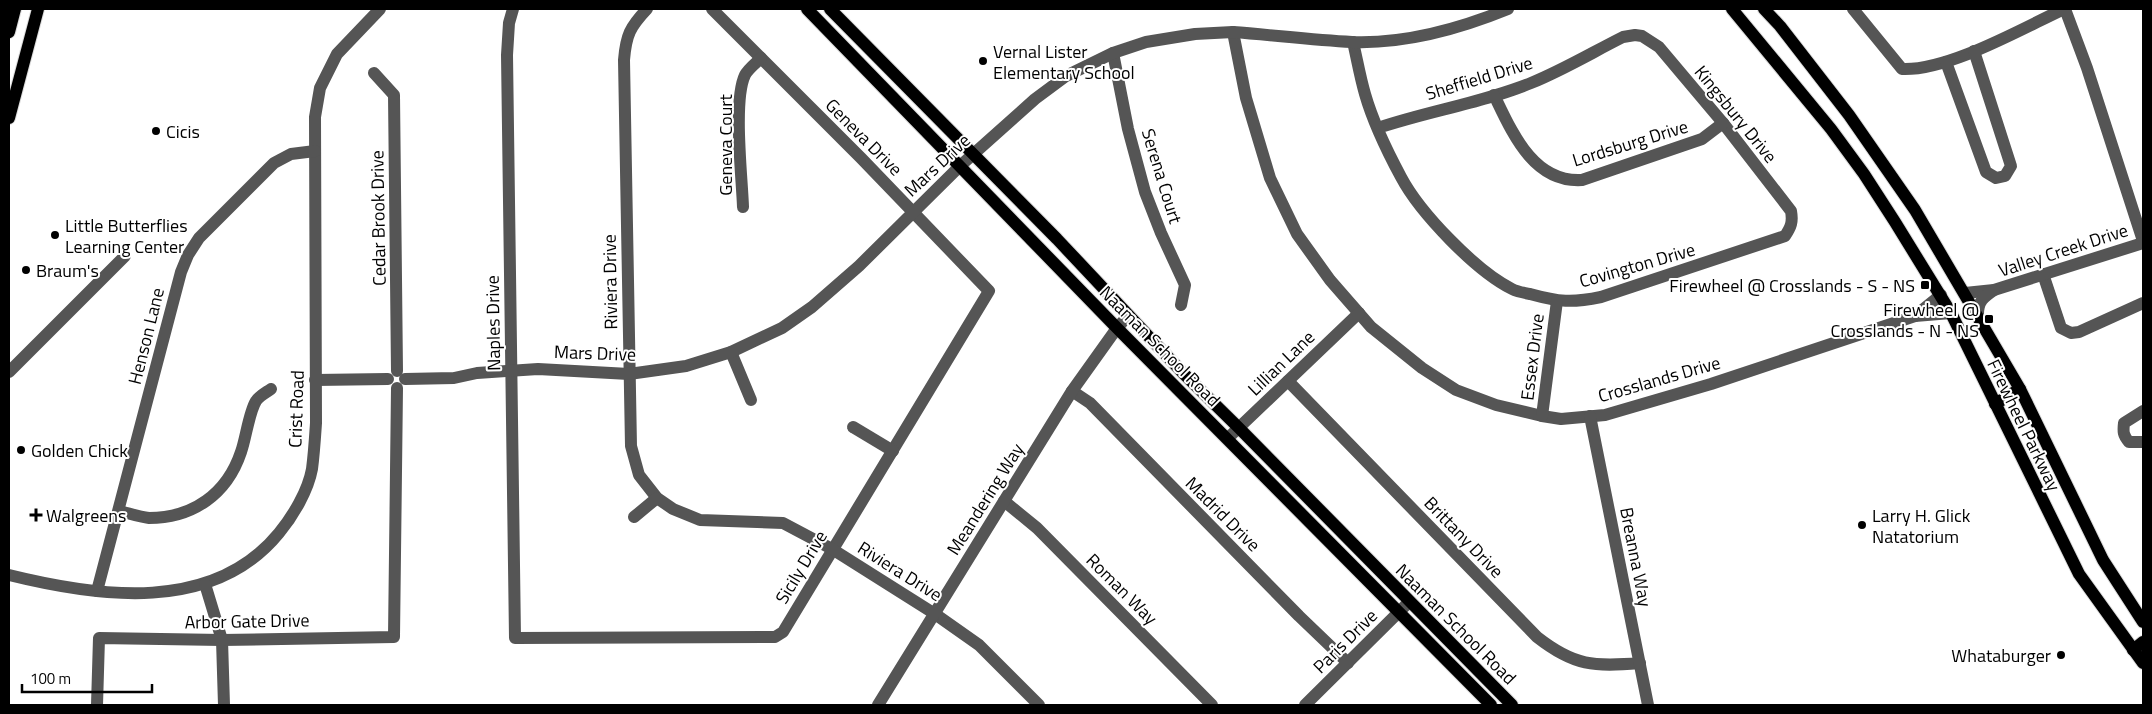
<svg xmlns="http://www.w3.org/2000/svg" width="2152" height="714" font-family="'Titillium Web',sans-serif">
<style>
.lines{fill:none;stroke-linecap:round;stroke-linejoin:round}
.major-casing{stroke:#dbdbdb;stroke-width:14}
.minor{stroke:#555;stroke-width:12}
.major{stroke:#000;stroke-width:12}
.poi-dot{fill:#000;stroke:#fff;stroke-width:2}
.labels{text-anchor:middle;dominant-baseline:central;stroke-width:4;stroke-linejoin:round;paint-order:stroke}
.poi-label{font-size:18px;fill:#000;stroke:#fff;text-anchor:start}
.street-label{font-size:18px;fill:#000;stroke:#fff}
</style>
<rect width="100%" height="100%" fill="#fff"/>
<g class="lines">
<defs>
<g id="major">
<polyline points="807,9 1117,328 1491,705"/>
<polyline points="830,9 1057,239 1183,373 1239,428 1512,705"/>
<polyline points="1732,9 1831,129 1864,174 1895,222 1951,313 2079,574 2143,663"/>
<polyline points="1764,9 1780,26 1849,115 1915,210 2020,389 2103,560 2143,622"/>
<polyline points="9,32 15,9"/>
<polyline points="9,118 38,9"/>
<polyline points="1995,404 2020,389"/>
<polyline points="2133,650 2143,642"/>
</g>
</defs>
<use href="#major" class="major-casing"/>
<g class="minor">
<polyline points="513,9 509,23 507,55 515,638 775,637 783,632 989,291 861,158 712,9"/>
<path d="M647 9C630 27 626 35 624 60L631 446 639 475 657 498 673 509 700 520 783 523 832 549 935 614 979 645 1039 705"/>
<path d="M1853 9 1902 69C1948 71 2021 29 2064 9"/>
<polyline points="2065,9 2087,68 2143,241"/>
<polyline points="1233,32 1246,98 1270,178 1297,234 1330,280 1371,327 1422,368 1456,390 1496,405 1542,416 1561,419 1605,415 1711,384 1915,316 1951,313"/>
<path d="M1353 42C1357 59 1360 77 1365 94 1373 122 1387 151 1401 177 1420 213 1476 271 1512 289 1518 292 1525 293 1530 294 1559 302 1572 303 1601 297L1785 236C1791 227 1793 222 1791 211L1723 123 1659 47 1642 36 1635 35 1623 37C1593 52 1563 70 1531 83 1482 103 1428 111 1378 128"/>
<polyline points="1113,53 1128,129 1145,192 1161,233 1185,285 1181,305"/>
<polyline points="1946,62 1986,172 1996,178 2005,176 2011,166 1974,51"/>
<polyline points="374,73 394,95 397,371"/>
<path d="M1494 95C1512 132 1533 183 1582 180L1702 139 1723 123"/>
<path d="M743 207C742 177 733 100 745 75 748 69 756 63 761 58"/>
<polyline points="2043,274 2061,328 2071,333 2079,332 2143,303"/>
<polyline points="1965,293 1994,290 2143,243"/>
<path d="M1978 314C1978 301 1984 297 1994 290"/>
<polyline points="1915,316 1941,295"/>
<polyline points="731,352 751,400"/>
<polyline points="9,372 125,256"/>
<path d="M405 379 454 378 477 373 538 369 629 374 686 366 731 352 782 328 812 307 859 266 960 166 1035 99 1066 76 1113 53 1146 42 1195 34 1233 32C1273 35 1312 40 1352 42 1405 44 1459 29 1508 9"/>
<polyline points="315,380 388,379"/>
<path d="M1288 381 1537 637C1574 666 1594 667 1640 663"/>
<polyline points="1072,391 1090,403 1299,616 1348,663"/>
<path d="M2143 411 2124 423C2123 432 2123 435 2129 442H2143"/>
<polyline points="1542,416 1557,301"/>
<polyline points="1590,416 1648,705"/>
<polyline points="853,427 893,451"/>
<polyline points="1228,438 1359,313"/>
<polyline points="1004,501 1037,528 1212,705"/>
<path d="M119 511C128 513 139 517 149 518 193 518 227 494 241 452 246 438 249 412 256 401 259 396 267 392 271 389"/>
<polyline points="634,517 657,498"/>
<path d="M9 575C98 597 213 614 279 533 293 516 308 491 312 469 314 454 315 438 316 423L315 117 320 88 337 54 380 9"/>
<polyline points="205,584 222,640 224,705"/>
<polyline points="97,591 181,272 188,255 199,238 274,163 291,154 315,151"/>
<polyline points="97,705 99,638 222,640 394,637 397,388"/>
<polyline points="878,705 1072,391 1117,328 1128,316"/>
<polyline points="1305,705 1409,602"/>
</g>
<use href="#major" class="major"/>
</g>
<g class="poi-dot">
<circle cx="983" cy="61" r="5"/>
<circle cx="156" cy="131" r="5"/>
<circle cx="55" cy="235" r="5"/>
<circle cx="26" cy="270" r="5"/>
<rect x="1920" y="280" width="10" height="10" rx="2.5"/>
<rect x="1984" y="314" width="10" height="10" rx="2.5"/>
<circle cx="21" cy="450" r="5"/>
<path d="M33.5 507.5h5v5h5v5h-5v5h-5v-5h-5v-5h5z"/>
<circle cx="1862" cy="525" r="5"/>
<circle cx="2061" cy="655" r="5"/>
</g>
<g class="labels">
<g class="poi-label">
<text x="993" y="51">Vernal Lister<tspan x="993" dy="21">Elementary School</tspan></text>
<text x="166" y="131">Cicis</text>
<text x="65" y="225">Little Butterflies<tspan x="65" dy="21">Learning Center</tspan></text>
<text x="36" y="270">Braum's</text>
<text x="1915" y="285" text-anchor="end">Firewheel @ Crosslands - S - NS</text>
<text x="1979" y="309" text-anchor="end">Firewheel @<tspan x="1979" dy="21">Crosslands - N - NS</tspan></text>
<text x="31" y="450">Golden Chick</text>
<text x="46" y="515">Walgreens</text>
<text x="1872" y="515">Larry H. Glick<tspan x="1872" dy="21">Natatorium</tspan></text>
<text x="2051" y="655" text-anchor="end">Whataburger</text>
</g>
<g class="street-label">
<text transform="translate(1479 78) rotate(-17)">Sheffield Drive</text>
<text transform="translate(1736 114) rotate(51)">Kingsbury Drive</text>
<text transform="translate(864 137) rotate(45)">Geneva Drive</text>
<text transform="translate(1630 143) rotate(-17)">Lordsburg Drive</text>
<text transform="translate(725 145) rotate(-90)">Geneva Court</text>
<text transform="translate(937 165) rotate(-43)">Mars Drive</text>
<text transform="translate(1162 176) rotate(73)">Serena Court</text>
<text transform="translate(378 218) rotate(-91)">Cedar Brook Drive</text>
<text transform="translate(2063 250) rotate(-18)">Valley Creek Drive</text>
<text transform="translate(1637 265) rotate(-16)">Covington Drive</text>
<text transform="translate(610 282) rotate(-91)">Riviera Drive</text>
<text transform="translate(493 323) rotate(-91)">Naples Drive</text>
<text transform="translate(146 336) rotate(-76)">Henson Lane</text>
<text transform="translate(1160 346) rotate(45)">Naaman School Road</text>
<text transform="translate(595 353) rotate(2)">Mars Drive</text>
<text transform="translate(1532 357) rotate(-83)">Essex Drive</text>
<text transform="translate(1281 363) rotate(-44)">Lillian Lane</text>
<text transform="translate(1659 379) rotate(-16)">Crosslands Drive</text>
<text transform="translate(296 409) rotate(-88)">Crist Road</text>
<text transform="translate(2024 425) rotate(64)">Firewheel Parkway</text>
<text transform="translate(985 499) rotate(-58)">Meandering Way</text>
<text transform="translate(1223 514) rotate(45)">Madrid Drive</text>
<text transform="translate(1464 537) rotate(46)">Brittany Drive</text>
<text transform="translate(1636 557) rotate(79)">Breanna Way</text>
<text transform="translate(801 567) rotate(-59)">Sicily Drive</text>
<text transform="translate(900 571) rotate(32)">Riviera Drive</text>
<text transform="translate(1122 589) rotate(45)">Roman Way</text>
<text transform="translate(247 621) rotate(-1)">Arbor Gate Drive</text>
<text transform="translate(1456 624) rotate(45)">Naaman School Road</text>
<text transform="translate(1345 641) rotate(-45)">Paris Drive</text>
</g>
</g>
<rect width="2152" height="714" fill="none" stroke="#000000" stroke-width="20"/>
<path d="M22 684v8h130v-8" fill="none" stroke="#000000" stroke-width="2.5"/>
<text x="30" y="684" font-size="15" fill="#000000" stroke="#ffffff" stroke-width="4" paint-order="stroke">100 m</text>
</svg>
